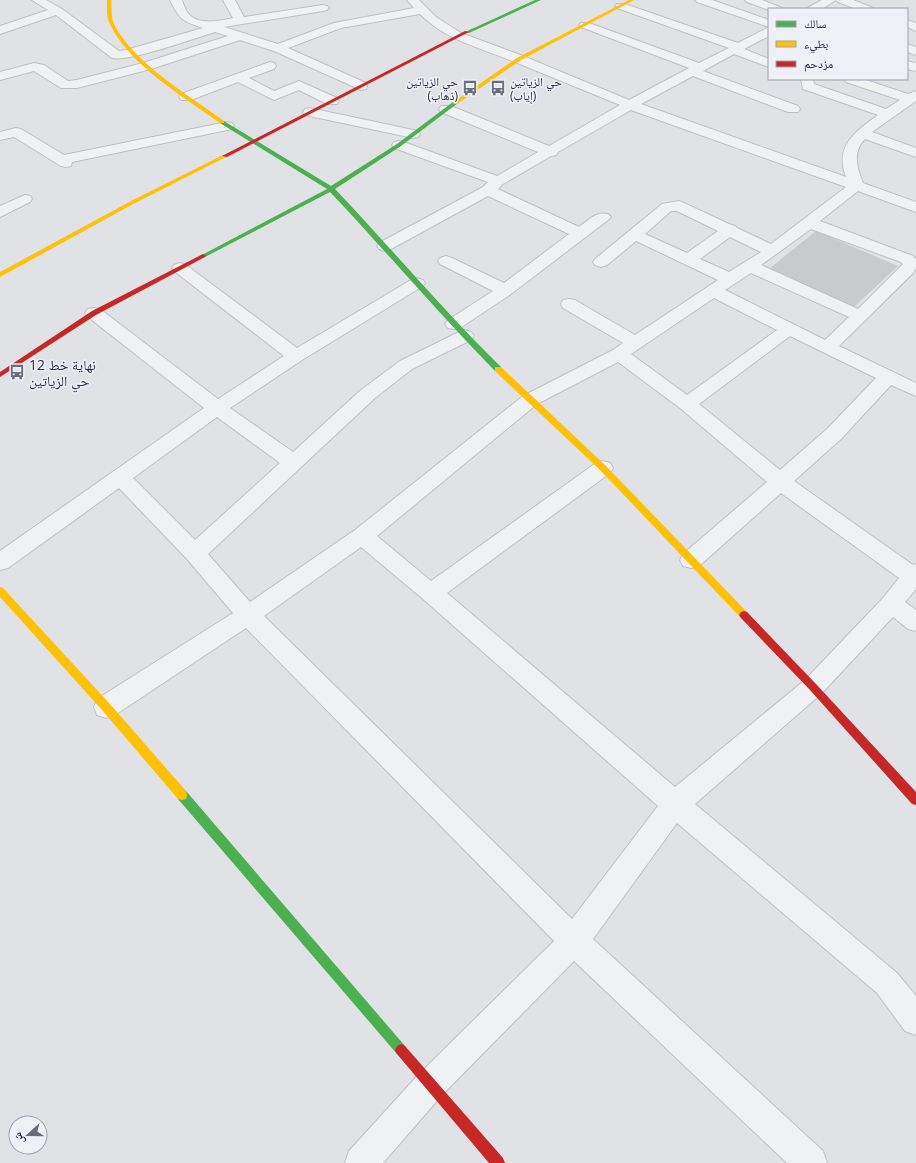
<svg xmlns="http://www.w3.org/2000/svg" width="916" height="1163" font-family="'Open Sans','Noto Naskh Arabic',sans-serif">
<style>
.building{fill:#c9cace}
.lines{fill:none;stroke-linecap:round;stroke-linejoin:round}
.street-casing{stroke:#bfc0c4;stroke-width:2}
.street{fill:#f0f1f3;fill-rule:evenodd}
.fast{fill:#4caf50;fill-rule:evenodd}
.slow{fill:#ffc107;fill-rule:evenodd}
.jam{fill:#c62828;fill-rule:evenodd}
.labels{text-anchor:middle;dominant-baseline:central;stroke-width:3;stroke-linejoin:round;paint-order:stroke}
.far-poi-label{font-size:12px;fill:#282e3f;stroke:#eef0f6;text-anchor:end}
.poi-label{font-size:14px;fill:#282e3f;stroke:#eef0f6;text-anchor:start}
</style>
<rect width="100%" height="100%" fill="#e1e2e6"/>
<polygon class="building" points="816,231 898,266 854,307 770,268"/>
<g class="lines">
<defs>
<g id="street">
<path d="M32 0H46L62 9 119 51 126 50 203 28C182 21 180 20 170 0H182C183 4 185 8 187 12 197 26 219 21 233 18L223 0H235L244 17 323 5 327 6 329 8 327 10 323 11 224 27 278 44 334 23 414 8 407 0H419L436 17 461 33 523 56 629 100 689 68 581 27 579 25 581 23H589L699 63 729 48 617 8 615 6 617 4H625L738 43 769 27 697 2 695 0H712L769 20V36L744 49 769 59V67L734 54 703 71 798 106 800 109 798 112H788L693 76 641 104 846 177C834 146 856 131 878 115L803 89 801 79H813L814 84 886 109 900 100 846 82 844 79H863L908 94 916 91V101L872 132 916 148V157L865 139C852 152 857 168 863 183L916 202V212L858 191 820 221 913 256 916 259V268L913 273 839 346 916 383V396L891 385 841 439 794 481 913 565 916 564V589L905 602 916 610V631L908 629 893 617 821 694 695 804 897 973 916 996V1035L905 1031 877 993 677 823 593 939 823 1151 827 1163H787L574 961 442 1095 383 1163H345L349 1151 420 1073 554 941 246 628 115 715 106 718 97 715 94 707 97 699 233 613 187 559 119 488 8 568 0 570V551L204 408 88 317 85 313 88 309 94 308 100 309 218 399 284 356 174 271 172 268 174 265 180 263 186 265 297 348 411 280 417 278 423 280 425 283 423 286 302 360 230 408 293 452 361 390 400 361 459 332 465 330 471 332 474 336 471 340 412 369 375 398 208 554 250 602 355 530 523 396 613 350 623 343 563 308 561 304 563 300 569 299 575 300 635 335 718 280 636 241 607 265 601 267 595 265 593 262 595 259 662 204 679 201 684 203 729 224 735 226 737 228 771 244 846 187 631 110 558 152 556 155 551 156 503 184 498 189 579 227C588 220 597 211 608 214L611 217 608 220 511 294 460 328 454 329 448 328 445 324 448 320 493 291 440 264 438 261 440 258 446 256 452 258 504 283 569 234 488 196 391 249 385 251 379 249 377 246 379 243 483 187 488 182 394 148 392 145 394 142 399 141 404 142 497 176 538 152 441 112 439 109 441 106H451L549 146 620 105C585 91 550 76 515 62 481 48 447 41 420 14L341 28 288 48 366 83 367 86 366 89 361 90 274 51 240 40 151 69 77 88H61L34 71 0 80V72L34 63 44 65 68 81 77 80 143 63 228 36 215 32C195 38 129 62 112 58L56 15 0 34V26L48 10ZM671 211H677L718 231 687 253 645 234ZM811 229 901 262 903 264 858 309 761 265ZM730 237 761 252 729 272 700 259ZM751 273 849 317 825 340 725 290ZM714 298 777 330 687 395 631 354ZM790 336 876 378 827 429 780 470 699 404ZM618 362 680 408 767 482 683 554 680 560 683 566 691 568 699 566 781 493 899 578 883 598 805 680 675 787 447 593 610 473 613 468 610 463 603 461 596 463 431 581 377 536 537 404ZM217 417 280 463 195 540 133 478ZM361 547 423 599 658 806 572 919 264 616Z"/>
<polygon points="745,0 762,0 780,7 782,9 769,9 769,10 747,2"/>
<polygon points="822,0 853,0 871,7 873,9 856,9 838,2 836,0 822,9 807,9 809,7"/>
<polygon points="907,20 916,23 916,31 907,27"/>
<polygon points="907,44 916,47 916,55 907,52"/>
<polygon points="907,61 916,63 916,71 907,69"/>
<polygon points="270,62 274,63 276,66 274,69 249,78 274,91 299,81 337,98 339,101 337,104 327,104 299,90 274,100 238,82 191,100 181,100 179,97 181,94"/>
<polygon points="310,108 413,130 418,131 420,134 418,137 413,138 305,115 303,112 305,109"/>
<polygon points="227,122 232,123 234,126 232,129 72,162 71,166 66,167 61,166 14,137 0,140 0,132 16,128 21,129 64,155"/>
<polygon points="25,195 30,196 32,199 30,202 0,217 0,206"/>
</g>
</defs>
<use href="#street" class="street-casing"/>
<use href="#street" class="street"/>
<g class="fast">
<polygon points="535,0 541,0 469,33 465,32"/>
<path d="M453 102 458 103 401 146 335 189C391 248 443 310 501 367V371H495C438 313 386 251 330 192L205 257 200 256 327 189 220 123V121H224L331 186 397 144Z"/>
<polygon points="182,790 186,791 405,1046 407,1050 405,1054 401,1056 397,1054 178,799 177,795 178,791"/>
</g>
<g class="slow">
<path d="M107 0H111C112 8 111 17 114 24 133 63 190 96 224 121V123H220C185 98 128 64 110 24 106 17 107 8 107 0Z"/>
<polygon points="629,0 634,0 521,60 457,104 452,103 517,58"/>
<polygon points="223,155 228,156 135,203 0,277 0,272 131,201"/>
<polygon points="495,367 501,367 606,466 747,612 749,615 747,618 741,618 600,470 495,371"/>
<polygon points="0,587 3,588 110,704 186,791 187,795 186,799 182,800 178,799 102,710 0,597"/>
</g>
<g class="jam">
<polygon points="465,31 469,32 227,157 222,156"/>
<polygon points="203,254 206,256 205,257 96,315 0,377 0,372 92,311"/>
<polygon points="744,611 747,612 816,684 916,792 916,805 912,804 810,690 741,618 739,615 741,612"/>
<polygon points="401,1044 405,1046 503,1158 505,1163 489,1163 397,1054 395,1050 397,1046"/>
</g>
</g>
<defs>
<symbol id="bus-bare" viewBox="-9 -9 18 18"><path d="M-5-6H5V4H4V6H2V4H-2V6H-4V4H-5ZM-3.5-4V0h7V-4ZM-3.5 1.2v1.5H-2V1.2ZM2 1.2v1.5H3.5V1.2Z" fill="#696d79" stroke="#eef0f6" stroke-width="2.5" paint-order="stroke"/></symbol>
</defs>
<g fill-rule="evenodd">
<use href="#bus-bare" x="459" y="77" width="22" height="22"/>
<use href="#bus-bare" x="487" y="77" width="22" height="22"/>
<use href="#bus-bare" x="6" y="361" width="22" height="22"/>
</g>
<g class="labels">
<g class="far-poi-label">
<text x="458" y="81">حي الزياتين<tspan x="458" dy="14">(ذهاب)</tspan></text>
<text x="510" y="81" text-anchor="start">حي الزياتين<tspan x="510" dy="14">(إياب)</tspan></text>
</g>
<g class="poi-label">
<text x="29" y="364">نهاية خط 12<tspan x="29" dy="16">حي الزياتين</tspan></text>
</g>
</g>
<rect x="768" y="8" width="140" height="72" fill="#eef0f6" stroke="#9fa2ad"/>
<rect x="776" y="21" width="20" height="6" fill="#4caf50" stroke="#9fa2ad"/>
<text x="804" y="28" font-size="12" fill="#282e3f">سالك</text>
<rect x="776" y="41" width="20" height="6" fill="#ffc107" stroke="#9fa2ad"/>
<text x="804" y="48" font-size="12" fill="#282e3f">بطيء</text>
<rect x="776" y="61" width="20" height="6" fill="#c62828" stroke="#9fa2ad"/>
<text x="804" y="68" font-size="12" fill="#282e3f">مزدحم</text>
<g transform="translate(28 1135) rotate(249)"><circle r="19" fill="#eef0f6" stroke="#9fa2ad"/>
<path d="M0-3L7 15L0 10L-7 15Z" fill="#696d79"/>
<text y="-6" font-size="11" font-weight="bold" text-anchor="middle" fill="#282e3f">ش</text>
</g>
</svg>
